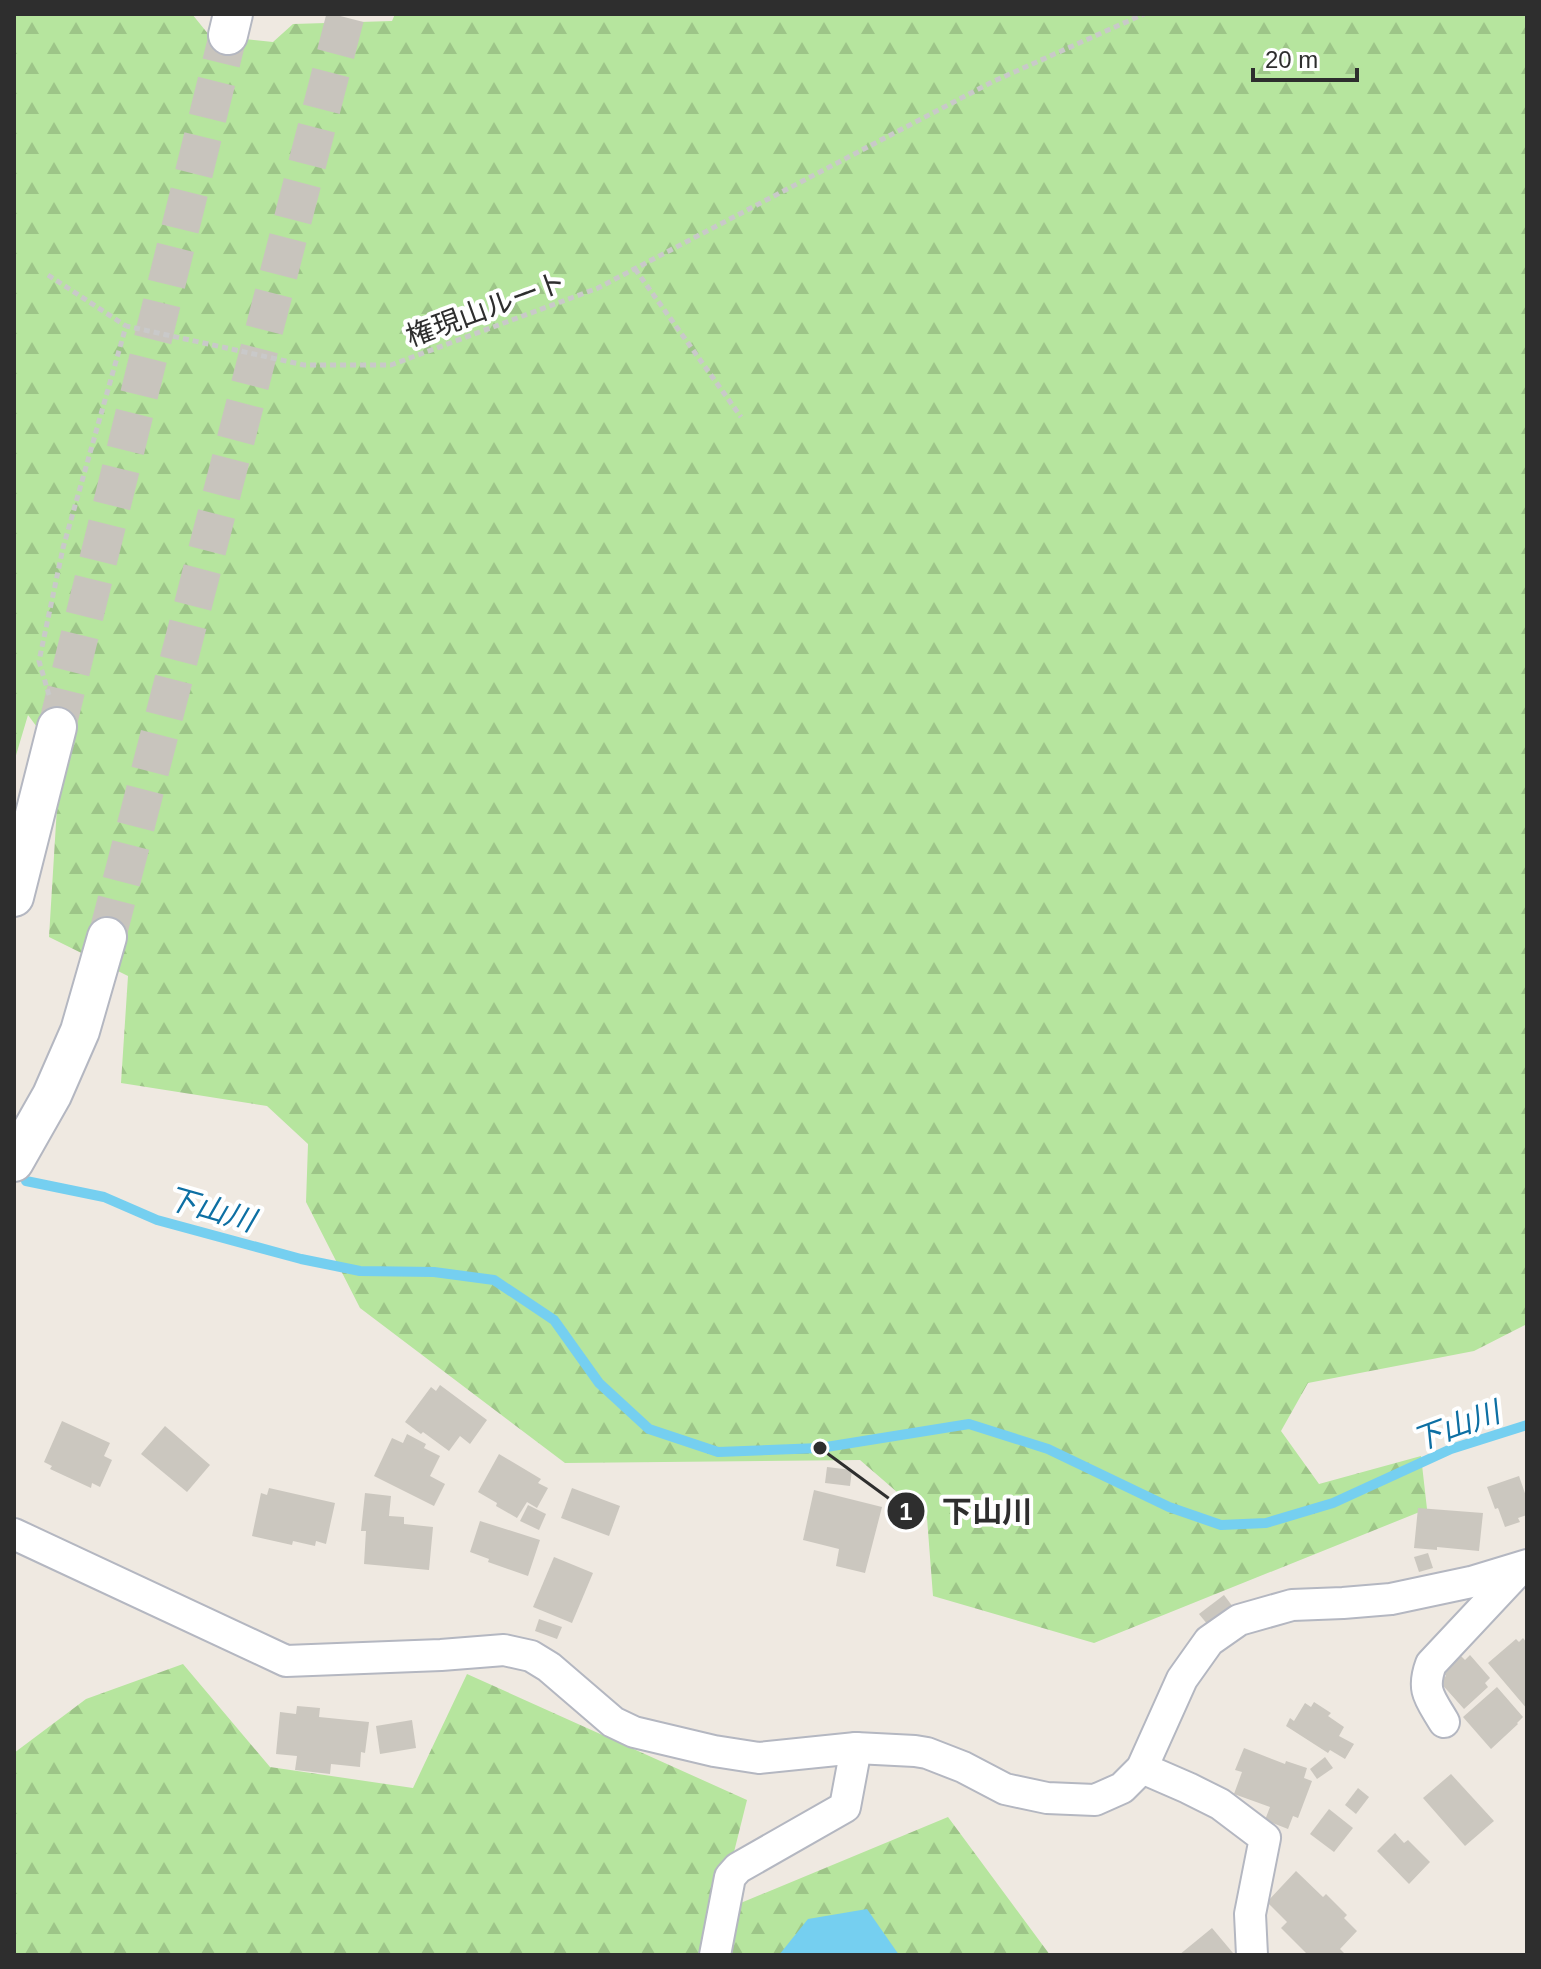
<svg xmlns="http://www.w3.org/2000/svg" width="1541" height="1969" font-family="Arial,'Noto Sans JP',sans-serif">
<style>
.forest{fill:url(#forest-firs)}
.water{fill:#75cff0}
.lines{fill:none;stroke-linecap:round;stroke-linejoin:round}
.stream{stroke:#75cff0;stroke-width:10}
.building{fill:#cbc7bf}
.tertiary-tunnel{stroke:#c8c4bd;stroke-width:38;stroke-dasharray:38 19;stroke-linecap:butt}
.minor-casing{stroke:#b4b7c1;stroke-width:34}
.tertiary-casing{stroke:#b4b7c1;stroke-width:42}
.path{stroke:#c9c9c9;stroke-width:5;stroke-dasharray:6 4;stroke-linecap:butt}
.minor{stroke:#fff;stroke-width:30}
.tertiary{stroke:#fff;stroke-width:38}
.labels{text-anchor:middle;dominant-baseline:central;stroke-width:8;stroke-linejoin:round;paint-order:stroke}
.street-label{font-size:28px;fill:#2e2e2e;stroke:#fff}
.water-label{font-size:30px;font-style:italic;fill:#0d6fa3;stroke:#fff}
.leader{fill:none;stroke:#2e2e2e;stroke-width:3}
.callout-dot{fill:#2e2e2e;stroke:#fff;stroke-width:3}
.mark-label{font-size:24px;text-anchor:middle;font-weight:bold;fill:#fff}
.callout-label{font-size:30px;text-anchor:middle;font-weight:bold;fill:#2e2e2e;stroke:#fff;stroke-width:8;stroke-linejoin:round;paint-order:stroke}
</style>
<defs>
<pattern id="forest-firs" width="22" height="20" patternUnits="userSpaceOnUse" patternTransform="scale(2)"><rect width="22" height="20" fill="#b6e59e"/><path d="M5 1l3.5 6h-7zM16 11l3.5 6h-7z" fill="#9dc588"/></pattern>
</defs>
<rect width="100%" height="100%" fill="#efe9e1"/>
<g class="forest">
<polygon points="14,14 192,14 209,35 273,42 293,24 392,21 395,14 1527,14 1527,1324 1474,1351 1308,1383 1281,1431 1319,1484 1421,1456 1427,1509 1094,1643 933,1596 927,1518 860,1460 565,1463 360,1308 306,1202 308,1144 267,1106 121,1083 128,976 49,937 60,758 28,715 14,762 14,268 16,266 14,262"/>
<polygon points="183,1664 270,1767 413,1788 467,1674 747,1800 719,1912 948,1817 1050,1955 14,1955 14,1753 86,1699"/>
</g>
<polygon class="water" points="867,1909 899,1955 779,1955 808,1919"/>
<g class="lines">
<polyline class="stream" points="26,1181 104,1197 157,1220 301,1259 360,1271 434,1272 494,1280 554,1320 599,1383 649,1429 718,1452 820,1448 969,1424 1048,1449 1169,1507 1221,1525 1266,1523 1333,1503 1451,1449 1527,1425"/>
</g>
<g class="building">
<polygon points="440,1385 487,1420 470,1444 460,1436 449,1451 423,1432 421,1434 405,1422 431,1387 436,1391"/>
<polygon points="62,1421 110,1443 104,1456 112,1460 100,1487 92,1483 91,1488 50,1469 52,1466 44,1462"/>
<polygon points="165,1426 210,1465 187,1492 141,1454"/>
<polygon points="407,1434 426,1444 424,1448 440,1456 430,1476 445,1484 434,1506 374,1476 392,1438 403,1443"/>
<polygon points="499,1454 541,1479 538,1483 548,1488 537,1508 527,1502 517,1518 496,1506 497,1503 478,1492"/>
<polygon points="827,1467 852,1470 850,1486 825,1483"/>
<polygon points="1519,1476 1527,1499 1527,1515 1518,1518 1520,1522 1505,1527 1498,1508 1495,1509 1487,1487"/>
<polygon points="269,1488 335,1503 326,1544 316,1541 315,1546 293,1541 292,1545 252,1536 261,1493 267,1495"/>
<polygon points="572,1488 620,1506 609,1536 561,1518"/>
<polygon points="814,1490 882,1507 865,1573 836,1566 839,1549 803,1540"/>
<polygon points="365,1493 391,1496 389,1516 404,1517 404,1524 433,1527 429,1570 364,1564 366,1531 361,1531"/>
<polygon points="528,1505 546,1514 539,1530 520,1521"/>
<polygon points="1418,1508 1483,1513 1479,1551 1437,1547 1437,1550 1414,1548"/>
<polygon points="480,1521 540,1540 528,1576 488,1562 489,1559 470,1552"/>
<polygon points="1428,1553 1433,1568 1419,1572 1414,1557"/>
<polygon points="554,1557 593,1573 572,1623 533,1607"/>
<polygon points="1224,1595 1233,1607 1208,1625 1199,1614"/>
<polygon points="539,1619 562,1627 557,1639 535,1631"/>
<polygon points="1523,1638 1527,1643 1527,1709 1488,1663 1516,1639 1519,1642"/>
<polygon points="1470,1655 1490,1678 1485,1683 1488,1687 1464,1709 1439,1681 1446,1676 1443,1672 1461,1656 1465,1660"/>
<polygon points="1497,1687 1523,1717 1517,1723 1518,1724 1491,1749 1463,1717"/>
<polygon points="1314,1702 1331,1713 1328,1716 1344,1727 1339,1736 1354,1744 1345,1759 1330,1750 1328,1753 1286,1726 1290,1718 1294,1721 1305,1703 1311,1707"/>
<polygon points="297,1706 320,1708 319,1717 369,1722 365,1753 361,1752 360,1767 331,1764 330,1774 295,1770 297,1756 276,1754 280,1712 296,1714"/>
<polygon points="412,1720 416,1748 380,1754 376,1726"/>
<polygon points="1244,1748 1285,1764 1286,1761 1307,1768 1304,1778 1312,1781 1298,1818 1293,1816 1288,1829 1265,1820 1270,1807 1234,1794 1242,1772 1235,1770"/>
<polygon points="1325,1757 1333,1768 1317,1779 1310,1769"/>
<polygon points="1451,1774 1494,1821 1465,1846 1423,1798"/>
<polygon points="1358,1788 1369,1797 1356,1814 1345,1805"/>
<polygon points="1329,1809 1353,1828 1334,1852 1310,1834"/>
<polygon points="1395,1833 1404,1843 1408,1840 1430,1862 1409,1884 1377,1851"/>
<polygon points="1296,1871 1323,1897 1326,1894 1347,1915 1344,1918 1357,1931 1340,1949 1344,1953 1342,1955 1308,1955 1281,1928 1287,1922 1267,1902"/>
<polygon points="1212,1928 1233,1953 1231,1955 1179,1955"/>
</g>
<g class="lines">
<g class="tertiary-tunnel">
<polyline points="57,727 228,35"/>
<polyline points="107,937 346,14"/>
</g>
<defs>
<g id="minor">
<polyline points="14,1534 286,1661 441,1655 504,1650 531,1656 549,1667 613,1722 634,1732 714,1751 759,1758 856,1748 915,1751 927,1753 963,1767 1005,1789 1047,1798 1095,1800 1122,1788 1142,1768 1182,1679 1209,1641 1239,1620 1292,1605 1343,1603 1391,1599 1471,1582 1527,1565"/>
<path d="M1444 1722C1430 1698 1421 1691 1431 1664L1521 1568"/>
<polyline points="1142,1768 1188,1788 1220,1804 1265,1838 1250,1914 1252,1955"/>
<polyline points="715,1955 730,1877 738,1868 845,1807 856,1748"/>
</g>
<g id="tertiary">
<polyline points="228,35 233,14"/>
<polyline points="14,897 57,727"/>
<polyline points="14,1162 52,1095 80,1031 107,937"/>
</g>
</defs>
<use href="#minor" class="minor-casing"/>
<use href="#tertiary" class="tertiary-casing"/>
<g class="path">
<polyline points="635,269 741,417"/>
<polyline points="48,275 126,326"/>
<polyline points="49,695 39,661 63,548 126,326 304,365 391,365 598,288 992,82 1144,14"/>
</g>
<use href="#minor" class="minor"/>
<use href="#tertiary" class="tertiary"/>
</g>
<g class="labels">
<g class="street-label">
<text transform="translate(486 309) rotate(-20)">権現山ルート</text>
</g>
<g class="water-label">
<text transform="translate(211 1209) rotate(16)">下山川</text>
<text transform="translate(1456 1426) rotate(-20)">下山川</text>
</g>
</g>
<path class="leader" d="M820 1448L906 1511"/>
<g class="callout-dot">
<circle cx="820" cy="1448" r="8"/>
<circle cx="906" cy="1511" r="20"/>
</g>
<g class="mark-label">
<text x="906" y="1520">1</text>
</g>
<g class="callout-label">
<text x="987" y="1522">下山川</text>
</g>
<rect width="1541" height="1969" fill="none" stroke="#2e2e2e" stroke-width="32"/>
<path d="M1253 68v12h104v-12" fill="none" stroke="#2e2e2e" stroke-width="4"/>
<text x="1265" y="68" font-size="24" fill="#2e2e2e" stroke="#ffffff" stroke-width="6" paint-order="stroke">20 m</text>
</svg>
